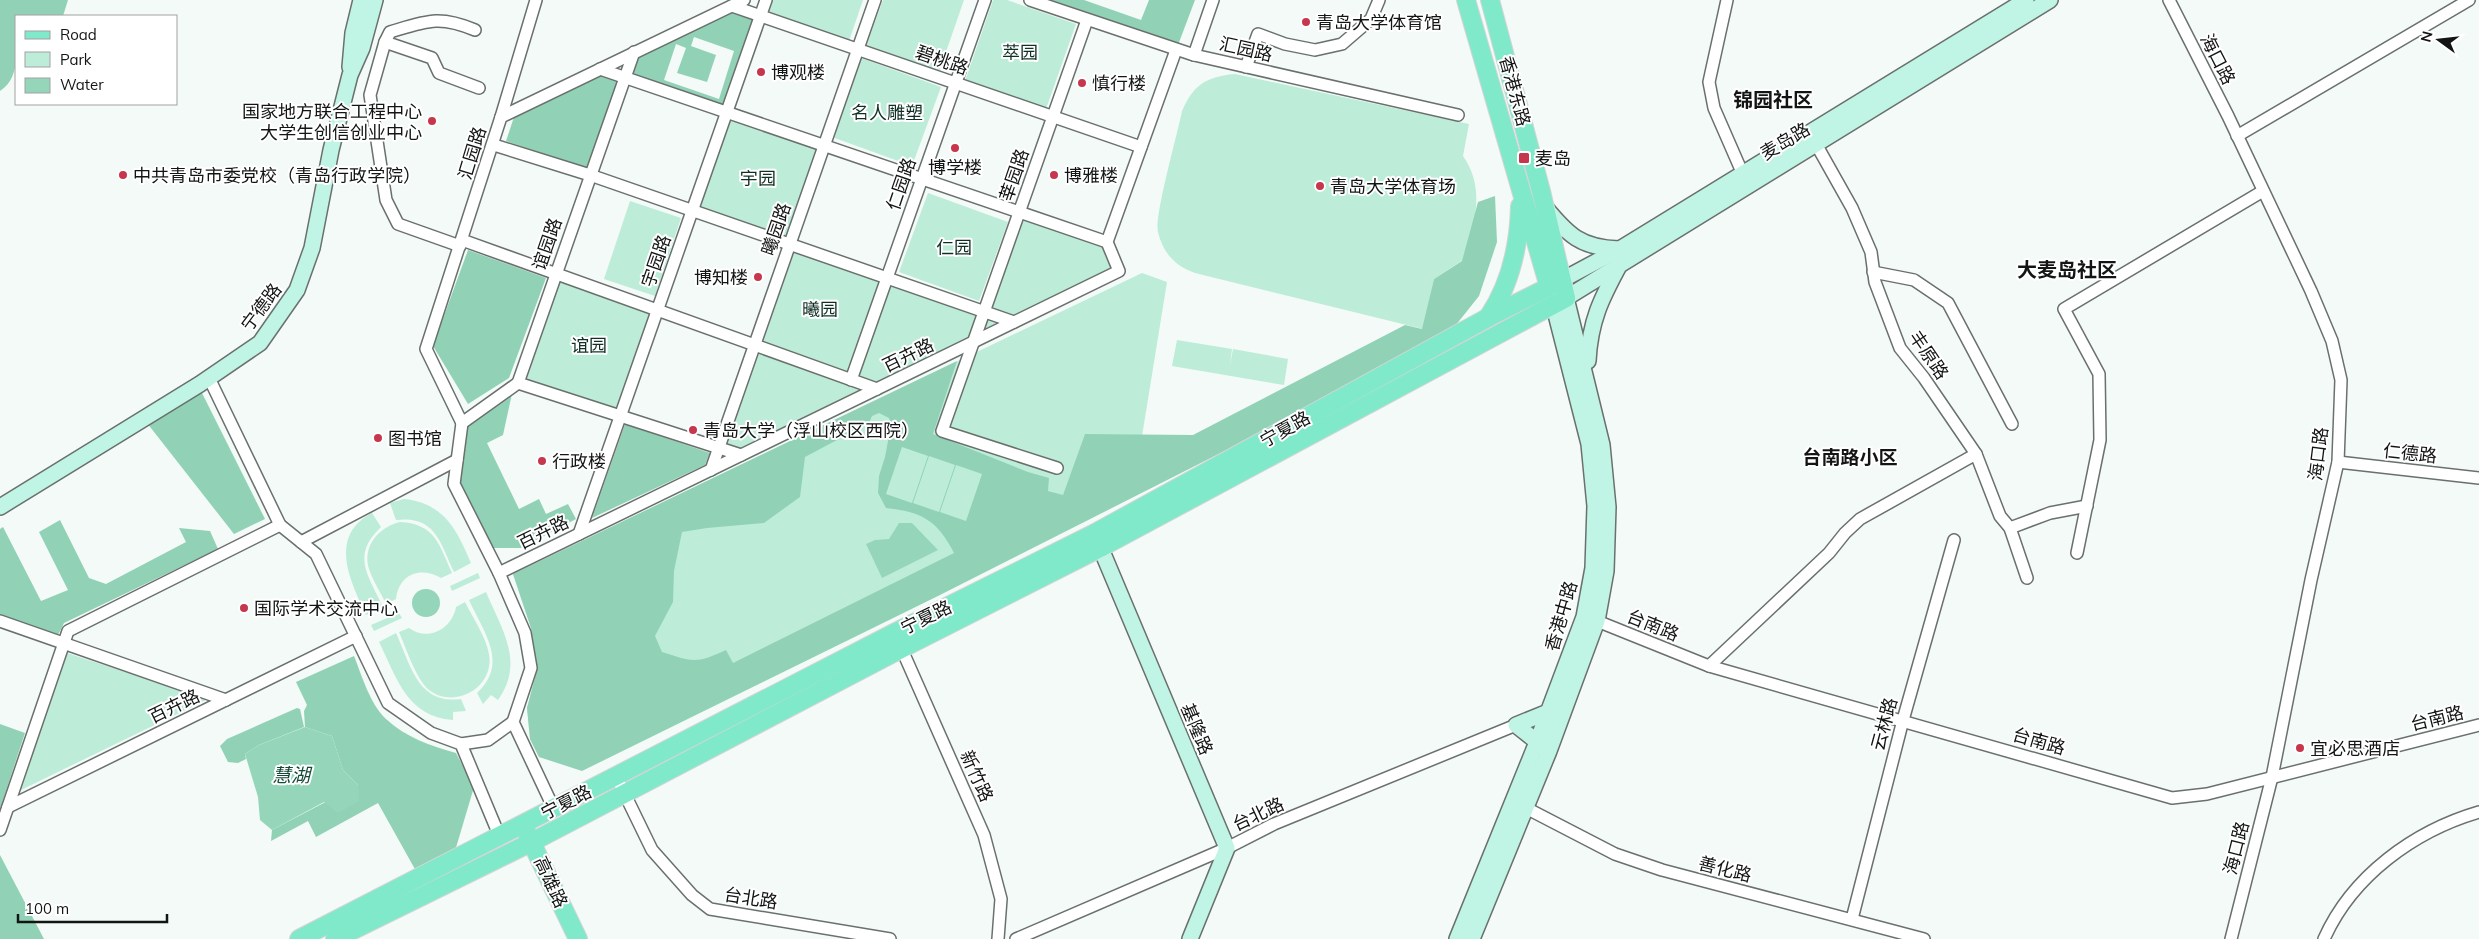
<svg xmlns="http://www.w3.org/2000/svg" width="2479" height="939" font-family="Mulish,'Noto Sans SC',sans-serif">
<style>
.green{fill:#bdedd8}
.forest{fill:#91d2b7;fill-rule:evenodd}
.water{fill:#95d6bb}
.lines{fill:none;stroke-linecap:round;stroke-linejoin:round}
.street-casing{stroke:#6a706d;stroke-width:14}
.secondary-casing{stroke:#6a706d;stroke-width:18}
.primary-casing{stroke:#d5d5d5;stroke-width:20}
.street{stroke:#fff;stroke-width:11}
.secondary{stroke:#c0f4e4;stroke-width:15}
.primary{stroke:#80e9ca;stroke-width:18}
.poi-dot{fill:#c6364c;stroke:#fff;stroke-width:2}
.labels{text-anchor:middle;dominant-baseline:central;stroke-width:4;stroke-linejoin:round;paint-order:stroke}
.poi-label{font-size:18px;fill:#131514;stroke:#fff;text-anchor:start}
.street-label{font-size:18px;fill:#131514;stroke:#fff}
.park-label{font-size:18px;fill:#113025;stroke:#fff}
.neighbourhood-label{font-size:19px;font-weight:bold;fill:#131514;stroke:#fff}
.water-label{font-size:19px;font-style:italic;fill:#144937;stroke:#fff}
.quarter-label{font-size:20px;font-weight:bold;fill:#131514;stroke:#fff}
</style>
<rect width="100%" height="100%" fill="#f3faf7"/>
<g class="green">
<polygon points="770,0 863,0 849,41 766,13"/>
<polygon points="883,0 964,0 939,72 866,46"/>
<polygon points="993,0 1007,0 1076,24 1046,109 965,81"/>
<polygon points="861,58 941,87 912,166 832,137"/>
<path d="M1235 74 1469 124 1463 156C1486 189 1474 222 1466 258L1434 279 1423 329 1195 273C1175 266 1163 253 1158 232 1154 217 1178 132 1182 111 1194 84 1206 77 1235 74Z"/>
<polygon points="731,118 817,148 785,238 700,208"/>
<polygon points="928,193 1008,222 979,301 899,272"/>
<polygon points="630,201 681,218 655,296 604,279"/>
<polygon points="1021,216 1105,245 1116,271 1014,318 988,309"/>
<polygon points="792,249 1002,323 876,384 758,343"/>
<polygon points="1142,273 1167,282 1137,467 555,761 539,757 530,739 527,708 537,670 531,628 513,574"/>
<polygon points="559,281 651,312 618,410 526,379"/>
<polygon points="1177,340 1232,349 1230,365 1233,349 1288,359 1284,385 1172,366"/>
<polygon points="758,352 863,390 741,450 724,444"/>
<path d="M404 499C444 503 457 530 471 563L454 572C440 542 435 515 396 520L390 503Z"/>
<path d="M372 513 381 527C351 555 368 575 382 605L366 615C350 580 328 536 372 513Z"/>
<path d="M400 522C436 524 439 545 452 573L441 578C420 566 399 574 396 599L386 604C381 593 373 581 369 569 362 546 379 527 400 522Z"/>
<polygon points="478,573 480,578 452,591 450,586"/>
<path d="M486 592C502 630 525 662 498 700L491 695 483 704 477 693C509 663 484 633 469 600Z"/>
<path d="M465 602C473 618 486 637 489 654 495 687 455 710 429 690 416 679 406 648 399 632L409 628C428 642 452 629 456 607Z"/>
<polygon points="399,613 402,618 374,631 371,625"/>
<path d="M396 633C411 666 418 705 461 699L466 711 453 712V720C407 717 397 678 379 642Z"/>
<polygon points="67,653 208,699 21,790"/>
</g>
<g class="forest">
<path d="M0 0H68L63 16H16C16 40 23 77 0 91Z"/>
<polygon points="1045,0 1084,0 1141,20 1149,0 1195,0 1178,45"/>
<path d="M731 10 756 18 724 108 629 76 636 55ZM694 37 734 51 719 99 664 80 676 44 686 48 677 73 707 82 716 55 691 46Z"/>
<polygon points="599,74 620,81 587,169 506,141 515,114"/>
<path d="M1495 196 1497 242 1479 296 1444 340 938 596 582 771 539 757 530 739 527 708 537 670 531 628 513 574 957 361 933 434 1028 472 1049 478 1048 491 1063 495 1085 434 1193 435 1405 325 1422 329 1434 279 1462 261 1478 202ZM879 413 889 418 891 425 885 457 879 476 878 493 886 508C922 512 937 520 954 553L733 663 726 650C695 664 694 662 662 652L655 636 673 602 674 571 682 532 707 528 764 523 800 497 805 457 869 423 872 416ZM902 447 928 456 912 503 886 494ZM929 456 955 465 939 512 913 503ZM956 465 982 474 966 521 940 512Z"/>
<polygon points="468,250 546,278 509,378 468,404 433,346"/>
<polygon points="513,389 503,435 487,443 519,509 539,499 546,514 568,504 576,519 521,548 490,548 456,483 465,424"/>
<polygon points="201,391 265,519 234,534 147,423"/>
<polygon points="625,424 710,453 705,465 592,518"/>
<polygon points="60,520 89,578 106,584 186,542 179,528 210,531 218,549 64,623 58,635 0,615 0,529 3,527 41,601 68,590 39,532"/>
<path d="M354 656C362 676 370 704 386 719 405 737 431 746 456 753L474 787 455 851 416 871 378 803 316 837 308 821 271 841 272 830 358 785 343 770 332 736 305 727 304 711 307 705 296 682Z"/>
<polygon points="297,708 300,709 304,727 259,745 245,754 246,759 238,763 228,762 220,746 227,739"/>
<polygon points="0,724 25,733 0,809"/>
<polygon points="0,855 44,939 0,939"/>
</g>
<g class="water">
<polygon points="899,523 912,523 938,550 882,578 866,544 875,540 889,539"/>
<circle cx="426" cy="603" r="14"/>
<polygon points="305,727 332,736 343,770 358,785 359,801 338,813 324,802 272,830 260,820 258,797 245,754 259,745"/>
</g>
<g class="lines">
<defs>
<g id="street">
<polyline points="1030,0 1194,55 1458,115"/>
<polyline points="1727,0 1709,82 1714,108 1745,179"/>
<polyline points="2169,0 2228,116 2311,291 2332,341 2341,380 2338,462 2311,580 2272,777 2231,939"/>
<polyline points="732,6 1141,147"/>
<path d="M385 42 390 32C427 21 439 15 475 30"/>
<polyline points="1194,55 1213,0"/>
<polyline points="1246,67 1258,34 1285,44 1315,50 1342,44 1371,19 1379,0"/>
<polyline points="600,69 1107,242"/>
<polyline points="501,117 536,0"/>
<polyline points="2237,136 2469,0"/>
<polyline points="1816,144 1852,208 1871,252 1875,282 1900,348 1924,378 1976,454 2000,516 2010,528 2027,578"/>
<polyline points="494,145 590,175 1014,322"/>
<polyline points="462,240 877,389"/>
<polyline points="460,246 398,224 386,200 370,95 385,42 432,58 439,73 479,88"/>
<polyline points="1873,272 1914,280 1948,303 2012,424"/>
<polyline points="209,378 280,525 316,554 388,703 431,733 461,744 499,835"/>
<polyline points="851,380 985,0"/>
<polyline points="518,383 741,455"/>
<polyline points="462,423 426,349 501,117 744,0"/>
<polyline points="462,423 518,383 634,52"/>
<polyline points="462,423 454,484 499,573 525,633 531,668 513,722 554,809"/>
<polyline points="2338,462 2479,478"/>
<polyline points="1057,468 942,431 1087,20"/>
<polyline points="711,470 875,0"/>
<polyline points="2010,528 2050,513 2087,506"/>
<polyline points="579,534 766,0"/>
<polyline points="301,542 457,460"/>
<polyline points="2077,553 2100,440 2099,374 2064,309 2263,191"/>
<polyline points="499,573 1119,271 1107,242 1176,50"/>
<polyline points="0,621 226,700"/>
<polyline points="1597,621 1709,666 2172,798 2207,794 2479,725"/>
<polyline points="899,643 984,835 1001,899 998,939"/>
<polyline points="1709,666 1829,553 1845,533 1860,519 1976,454"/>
<polyline points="461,744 488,740 513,722"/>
<polyline points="616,776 652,850 692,895 710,909 890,939"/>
<polyline points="8,807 356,636"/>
<polyline points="1526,808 1615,854 1662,870 1924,939"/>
<polyline points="0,830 68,631 280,525"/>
<polyline points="1852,919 1903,720 1954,540"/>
<polyline points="1016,939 1227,848 1274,824 1516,725"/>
<path d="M2324 939C2352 876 2414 831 2479 812"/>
</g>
<g id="secondary">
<polyline points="350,67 353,33 361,0"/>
<path d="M1545 207C1568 235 1581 248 1619 249"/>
<path d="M1588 361C1590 321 1601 299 1620 264"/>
<polyline points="0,507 200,384 260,343 297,290 312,248 331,150 350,75 362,48 375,0"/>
<polyline points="1096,537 1227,848 1190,939"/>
<polyline points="1545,748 1516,725 1553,710"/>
<polyline points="1457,939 1537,742 1584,617 1593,568 1595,506 1589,444 1549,287 1620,249 2026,0"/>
<polyline points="1472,939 1549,751 1597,621 1606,571 1608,507 1602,445 1566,298 2050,0"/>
</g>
<g id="primary">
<path d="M1489 316C1511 283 1519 245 1520 206"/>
<polyline points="526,831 578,939"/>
<polyline points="299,939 894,633 1095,533 1489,317 1549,287 1466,0"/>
<polyline points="335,939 532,842 901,649 1100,548 1566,298 1541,191 1490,0"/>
</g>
</defs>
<use href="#street" class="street-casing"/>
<use href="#secondary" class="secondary-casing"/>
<use href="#primary" class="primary-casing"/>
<use href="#street" class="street"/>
<use href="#secondary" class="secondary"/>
<use href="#primary" class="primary"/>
</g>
<g class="poi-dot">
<circle cx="1306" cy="22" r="5"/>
<circle cx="761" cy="72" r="5"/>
<circle cx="1082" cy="83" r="5"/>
<circle cx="432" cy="121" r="5"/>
<circle cx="955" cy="148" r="5"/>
<rect x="1518" y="152" width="12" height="12" rx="2.5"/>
<circle cx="123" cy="175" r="5"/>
<circle cx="1054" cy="175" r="5"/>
<circle cx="1320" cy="186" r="5"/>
<circle cx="758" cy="277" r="5"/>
<circle cx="693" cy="430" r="5"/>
<circle cx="378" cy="438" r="5"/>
<circle cx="542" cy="461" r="5"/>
<circle cx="244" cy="608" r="5"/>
<circle cx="2300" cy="748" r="5"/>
</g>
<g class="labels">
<g class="poi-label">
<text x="1316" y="22">青岛大学体育馆</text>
<text x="771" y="72">博观楼</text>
<text x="1092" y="83">慎行楼</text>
<text x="422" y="111" text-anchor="end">国家地方联合工程中心<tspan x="422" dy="21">大学生创信创业中心</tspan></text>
<text x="1535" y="158">麦岛</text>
<text x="955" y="167" text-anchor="middle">博学楼</text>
<text x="133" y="175">中共青岛市委党校（青岛行政学院）</text>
<text x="1064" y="175">博雅楼</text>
<text x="1330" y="186">青岛大学体育场</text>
<text x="748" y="277" text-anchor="end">博知楼</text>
<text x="703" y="430">青岛大学（浮山校区西院）</text>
<text x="388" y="438">图书馆</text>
<text x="552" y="461">行政楼</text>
<text x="254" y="608">国际学术交流中心</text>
<text x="2310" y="748">宜必思酒店</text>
</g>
<g class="street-label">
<text transform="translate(1246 49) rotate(13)">汇园路</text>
<text transform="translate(2218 59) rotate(63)">海口路</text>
<text transform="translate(942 60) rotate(19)">碧桃路</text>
<text transform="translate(1515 91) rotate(75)">香港东路</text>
<text transform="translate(1785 141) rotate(-31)">麦岛路</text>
<text transform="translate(472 153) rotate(-73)">汇园路</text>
<text transform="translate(1014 175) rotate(-71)">莘园路</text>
<text transform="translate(901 184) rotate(-71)">仁园路</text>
<text transform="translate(776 229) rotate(-71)">曦园路</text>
<text transform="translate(547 244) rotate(-71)">谊园路</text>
<text transform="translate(656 261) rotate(-71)">宇园路</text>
<text transform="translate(261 307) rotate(-53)">宁德路</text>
<text transform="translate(908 355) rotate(-26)">百卉路</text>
<text transform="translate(1929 355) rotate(56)">丰原路</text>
<text transform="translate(1285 429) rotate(-29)">宁夏路</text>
<text transform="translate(2410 453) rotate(6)">仁德路</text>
<text transform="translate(2318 454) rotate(-83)">海口路</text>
<text transform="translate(543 532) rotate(-26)">百卉路</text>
<text transform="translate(1561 616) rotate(-74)">香港中路</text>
<text transform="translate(926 617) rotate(-26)">宁夏路</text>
<text transform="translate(1653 625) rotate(22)">台南路</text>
<text transform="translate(174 706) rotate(-26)">百卉路</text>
<text transform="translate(2437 718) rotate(-14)">台南路</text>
<text transform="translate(1884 724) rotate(-75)">云林路</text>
<text transform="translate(1197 729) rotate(67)">基隆路</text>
<text transform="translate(2039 741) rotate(16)">台南路</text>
<text transform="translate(977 776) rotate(66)">新竹路</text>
<text transform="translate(566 802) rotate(-27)">宁夏路</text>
<text transform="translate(1258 814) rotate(-25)">台北路</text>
<text transform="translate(2236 848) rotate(-76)">海口路</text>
<text transform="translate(1725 869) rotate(14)">善化路</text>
<text transform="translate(551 882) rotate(65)">高雄路</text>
<text transform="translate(751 898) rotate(9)">台北路</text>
</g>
<g class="park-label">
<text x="1020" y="52">萃园</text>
<text x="887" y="112">名人雕塑</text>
<text x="758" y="178">宇园</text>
<text x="954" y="247">仁园</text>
<text x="820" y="309">曦园</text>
<text x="589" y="345">谊园</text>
</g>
<g class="neighbourhood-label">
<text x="1850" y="457">台南路小区</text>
</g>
<g class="water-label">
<text x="291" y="775">慧湖</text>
</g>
<g class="quarter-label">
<text x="1773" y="99">锦园社区</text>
<text x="2067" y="269">大麦岛社区</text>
</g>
</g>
<rect x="15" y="15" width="162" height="90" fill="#ffffff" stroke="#a1a1a1"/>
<rect x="25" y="31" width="25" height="8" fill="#80e9ca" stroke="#a1a1a1"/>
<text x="60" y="40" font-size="15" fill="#131514">Road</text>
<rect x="25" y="52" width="25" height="15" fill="#bdedd8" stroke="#a1a1a1"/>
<text x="60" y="65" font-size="15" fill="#131514">Park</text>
<rect x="25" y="78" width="25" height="15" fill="#95d6bb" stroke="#a1a1a1"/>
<text x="60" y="90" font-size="15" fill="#131514">Water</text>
<g transform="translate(2439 40) rotate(285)" stroke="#ffffff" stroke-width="4" paint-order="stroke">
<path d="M0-4L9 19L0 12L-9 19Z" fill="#131514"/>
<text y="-8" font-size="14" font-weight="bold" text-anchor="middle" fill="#131514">N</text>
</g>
<path d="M18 914v8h149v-8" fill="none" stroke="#131514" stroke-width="2.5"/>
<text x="25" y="914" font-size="15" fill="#131514" stroke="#ffffff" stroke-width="4" paint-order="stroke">100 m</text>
</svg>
